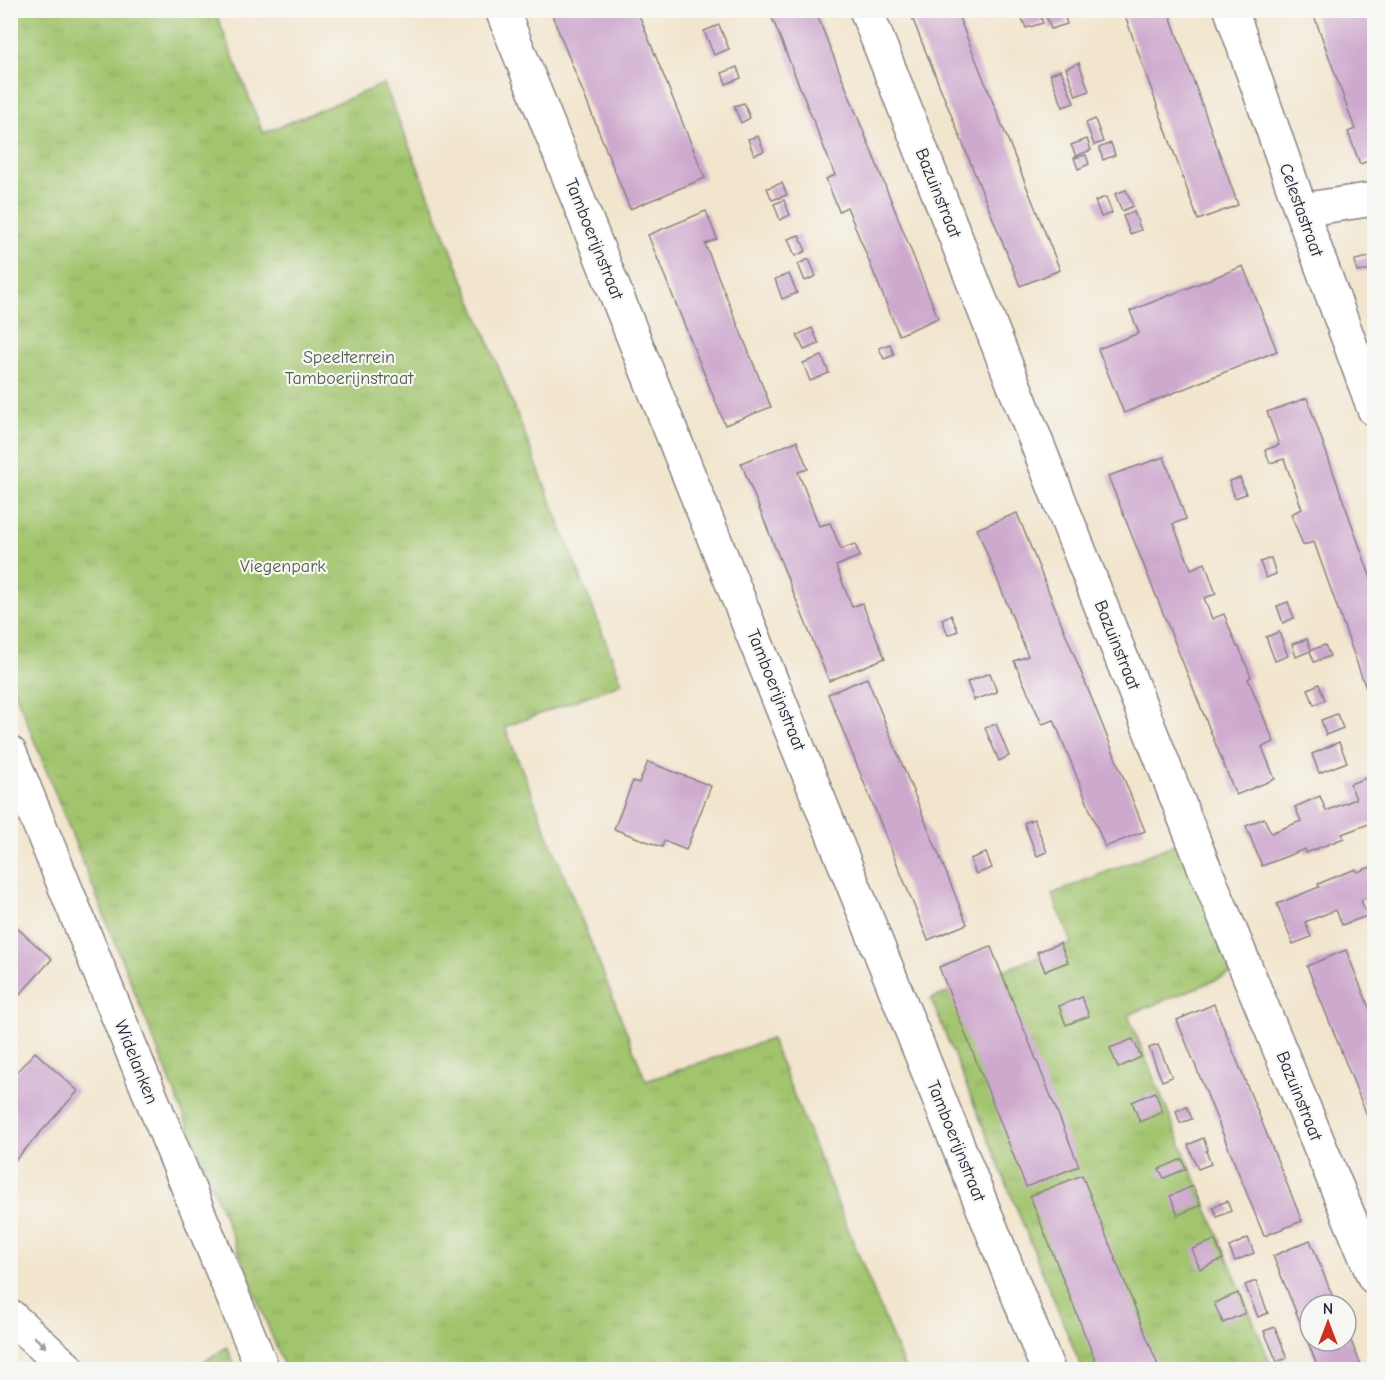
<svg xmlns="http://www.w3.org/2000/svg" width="1385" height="1380" font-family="'Comic Neue',sans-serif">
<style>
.grass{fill:url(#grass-tufts);stroke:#627354;stroke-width:1.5}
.building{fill:#cea9ce}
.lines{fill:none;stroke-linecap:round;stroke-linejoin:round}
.minor-casing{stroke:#8a8484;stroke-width:36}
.minor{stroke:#fff;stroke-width:33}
.oneway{fill:#9c9ca7}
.labels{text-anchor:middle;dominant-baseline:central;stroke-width:4.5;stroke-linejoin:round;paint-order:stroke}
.street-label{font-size:18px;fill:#22223b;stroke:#f6f6f2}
.park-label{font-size:18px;fill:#4f5b4c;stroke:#f6f6f2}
</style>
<defs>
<pattern id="grass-tufts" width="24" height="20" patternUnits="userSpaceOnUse" patternTransform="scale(1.5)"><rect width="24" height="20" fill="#a2c46d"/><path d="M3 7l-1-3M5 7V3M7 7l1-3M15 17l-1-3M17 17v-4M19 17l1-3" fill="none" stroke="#8ba85f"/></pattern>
</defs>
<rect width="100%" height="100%" fill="#f6f6f2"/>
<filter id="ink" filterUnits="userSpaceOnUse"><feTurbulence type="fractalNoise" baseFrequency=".0167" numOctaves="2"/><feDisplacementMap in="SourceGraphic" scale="12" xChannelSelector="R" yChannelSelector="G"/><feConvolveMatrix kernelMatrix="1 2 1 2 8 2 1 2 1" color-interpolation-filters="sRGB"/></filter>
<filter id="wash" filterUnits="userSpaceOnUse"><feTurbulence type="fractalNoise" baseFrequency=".008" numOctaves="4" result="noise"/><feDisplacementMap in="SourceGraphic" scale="24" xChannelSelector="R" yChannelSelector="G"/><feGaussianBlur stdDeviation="1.35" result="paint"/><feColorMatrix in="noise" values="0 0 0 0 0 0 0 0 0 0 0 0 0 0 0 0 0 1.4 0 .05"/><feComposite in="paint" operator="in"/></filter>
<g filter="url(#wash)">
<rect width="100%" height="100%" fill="#f2e5cd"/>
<g class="grass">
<polygon points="11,10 215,11 263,133 384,84 491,348 622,683 505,727 646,1081 771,1039 905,1369 285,1369 11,682"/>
<polygon points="1185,840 1238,971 1128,1015 1273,1369 1203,1369 1201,1363 1184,1369 1082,1369 931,999 1072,943 1052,894"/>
<polygon points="227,1347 236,1369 192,1369"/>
</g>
<g id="blocks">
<g class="building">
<polygon points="550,10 637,10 705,178 630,209"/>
<polygon points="769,10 815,10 938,318 899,335 847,207 839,211 826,179 835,175"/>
<polygon points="909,10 956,10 1060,270 1020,286"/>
<polygon points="1044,10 1063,10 1067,24 1051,29"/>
<polygon points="1123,10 1168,10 1238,205 1198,220"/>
<polygon points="1312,10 1368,10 1374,28 1374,159 1360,164 1348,132 1355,129"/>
<polygon points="1039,12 1043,23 1026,28 1022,18"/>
<polygon points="719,25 729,49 714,55 704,31"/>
<polygon points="1079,63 1089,91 1076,96 1066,68"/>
<polygon points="737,67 741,78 726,84 722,73"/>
<polygon points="1061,70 1074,103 1063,107 1050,74"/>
<polygon points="744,103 750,118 741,123 734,106"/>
<polygon points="1095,119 1103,142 1094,145 1086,123"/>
<polygon points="758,136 764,151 754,155 748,139"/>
<polygon points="1087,139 1091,150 1076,156 1071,145"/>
<polygon points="1111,143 1115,155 1103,160 1099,148"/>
<polygon points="1086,155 1089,164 1078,169 1074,158"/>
<polygon points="782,183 787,195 772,200 767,188"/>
<polygon points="1126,190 1133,206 1122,211 1115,194"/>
<polygon points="1106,197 1112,213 1101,217 1095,201"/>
<polygon points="784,200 790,215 780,220 774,204"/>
<polygon points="706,211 717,239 705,244 771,407 725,425 648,235"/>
<polygon points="1134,212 1141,230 1130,234 1123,216"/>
<polygon points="799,235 806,251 795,256 788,239"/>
<polygon points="1374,256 1374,286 1373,286 1371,270 1357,272 1355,260"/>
<polygon points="809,259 816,276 805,281 798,264"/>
<polygon points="1243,266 1277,351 1124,413 1098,349 1139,333 1130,311"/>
<polygon points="789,274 797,293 782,299 775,279"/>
<polygon points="812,328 819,344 804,350 797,335"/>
<polygon points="890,344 894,355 884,359 879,348"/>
<polygon points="822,356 829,373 810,381 803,363"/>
<polygon points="1307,398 1374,587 1374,711 1314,542 1303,545 1291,514 1302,509 1284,459 1270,463 1265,450 1279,445 1267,412"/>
<polygon points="797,441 808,469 798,472 819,526 830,523 841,549 855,544 860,556 836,566 852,607 862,603 885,658 829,681 741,463"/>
<polygon points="1164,457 1186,519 1173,524 1191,569 1205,563 1216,594 1204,598 1212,619 1224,614 1237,647 1239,647 1251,677 1248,679 1274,742 1262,747 1275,779 1236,795 1108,476"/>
<polygon points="1240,478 1246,494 1235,498 1229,481"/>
<polygon points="1017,513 1145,831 1105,847 1054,720 1042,724 1014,661 1028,656 977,529"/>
<polygon points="1271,558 1276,574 1266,578 1260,562"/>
<polygon points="1288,602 1294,618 1283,623 1277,606"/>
<polygon points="951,615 958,631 948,635 942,619"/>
<polygon points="1279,632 1288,656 1275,661 1266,637"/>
<polygon points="1307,639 1311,650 1325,645 1330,656 1314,662 1310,651 1296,657 1292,644"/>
<polygon points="990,673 997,692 974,700 967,682"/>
<polygon points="867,678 967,924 928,940 828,694"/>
<polygon points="1319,684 1325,700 1314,705 1308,689"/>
<polygon points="1337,714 1343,728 1326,735 1321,720"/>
<polygon points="996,724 1009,756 999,761 985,728"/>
<polygon points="1339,742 1347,762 1319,773 1312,754"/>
<polygon points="648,762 711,786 686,850 664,841 662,847 614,829 633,781 639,783"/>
<polygon points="1374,775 1374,822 1342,834 1344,838 1306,853 1305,849 1262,866 1246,826 1264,818 1271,833 1301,821 1295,807 1320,796 1326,811 1356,799 1350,784"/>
<polygon points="1034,819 1047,852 1037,856 1024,823"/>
<polygon points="986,853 992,868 976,874 970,859"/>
<polygon points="1374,866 1374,895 1361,900 1367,916 1342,925 1336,910 1305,922 1311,937 1293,944 1277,904 1319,887 1318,884 1337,876 1356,869 1357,872"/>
<polygon points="10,922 52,959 13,1002 10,999"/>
<polygon points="1060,943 1068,962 1045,971 1037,952"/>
<polygon points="991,947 1079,1166 1026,1187 939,967"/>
<polygon points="1346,950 1374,1020 1374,1133 1307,966"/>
<polygon points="1082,997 1089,1016 1066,1025 1059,1006"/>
<polygon points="1214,1004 1302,1221 1264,1236 1177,1020"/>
<polygon points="1133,1039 1141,1057 1118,1068 1110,1048"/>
<polygon points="1158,1045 1172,1077 1162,1081 1149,1048"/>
<polygon points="35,1052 78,1091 10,1166 10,1079"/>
<polygon points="1155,1092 1163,1112 1140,1122 1132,1102"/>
<polygon points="1187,1107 1192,1119 1180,1123 1176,1111"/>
<polygon points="1203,1138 1208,1150 1206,1151 1211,1164 1198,1169 1188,1145"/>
<polygon points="1182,1159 1186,1169 1164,1178 1159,1169"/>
<polygon points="1082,1175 1159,1368 1156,1370 1099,1370 1030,1196"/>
<polygon points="1193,1186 1201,1205 1178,1215 1170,1196"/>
<polygon points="1227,1201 1231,1211 1217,1217 1213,1207"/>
<polygon points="1248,1238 1254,1253 1235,1261 1229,1247"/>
<polygon points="1215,1240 1223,1259 1200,1269 1192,1249"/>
<polygon points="1310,1240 1336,1305 1310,1305 1310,1341 1346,1341 1346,1329 1363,1370 1319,1370 1298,1317 1273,1256"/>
<polygon points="1256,1281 1268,1313 1258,1317 1245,1285"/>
<polygon points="1238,1293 1245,1313 1223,1323 1214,1303"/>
<polygon points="1275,1327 1287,1358 1277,1362 1264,1331"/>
</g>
</g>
</g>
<g filter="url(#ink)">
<use href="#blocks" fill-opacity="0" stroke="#8a8484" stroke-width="1.5"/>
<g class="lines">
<defs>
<g id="minor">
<polyline points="502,10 1048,1370"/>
<polyline points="866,10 1202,862 1374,1277"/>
<polyline points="1231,10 1301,210 1374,409"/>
<polyline points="1301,210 1374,199"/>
<polyline points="10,753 263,1370"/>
<polyline points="10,1316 69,1370"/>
</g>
</defs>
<use href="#minor" class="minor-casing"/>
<use href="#minor" class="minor"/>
</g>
<defs><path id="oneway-solid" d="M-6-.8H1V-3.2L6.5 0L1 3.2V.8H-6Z" transform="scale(1.5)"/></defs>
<use class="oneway" href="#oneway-solid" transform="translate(40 1342) rotate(42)"/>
</g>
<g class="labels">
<g class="street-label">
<text transform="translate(938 193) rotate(68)">Bazuinstraat</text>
<text transform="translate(1301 210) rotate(70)">Celestastraat</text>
<text transform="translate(594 239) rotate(68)">Tamboerijnstraat</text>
<text transform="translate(1117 645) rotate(68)">Bazuinstraat</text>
<text transform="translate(776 690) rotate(68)">Tamboerijnstraat</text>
<text transform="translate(136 1062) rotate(68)">Widelanken</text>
<text transform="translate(1299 1096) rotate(68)">Bazuinstraat</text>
<text transform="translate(956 1141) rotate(68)">Tamboerijnstraat</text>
</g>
<g class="park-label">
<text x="349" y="357">Speelterrein<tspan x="349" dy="21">Tamboerijnstraat</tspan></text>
<text x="283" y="566">Viegenpark</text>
</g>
</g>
<rect width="1385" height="1380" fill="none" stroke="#f6f6f2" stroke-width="36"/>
<g transform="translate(1328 1323)"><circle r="28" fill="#f6f6f2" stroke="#a1a1a9" stroke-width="1.5"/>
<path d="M0-4.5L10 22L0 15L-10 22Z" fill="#c8321e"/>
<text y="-9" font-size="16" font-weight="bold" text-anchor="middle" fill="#22223b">N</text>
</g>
</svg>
